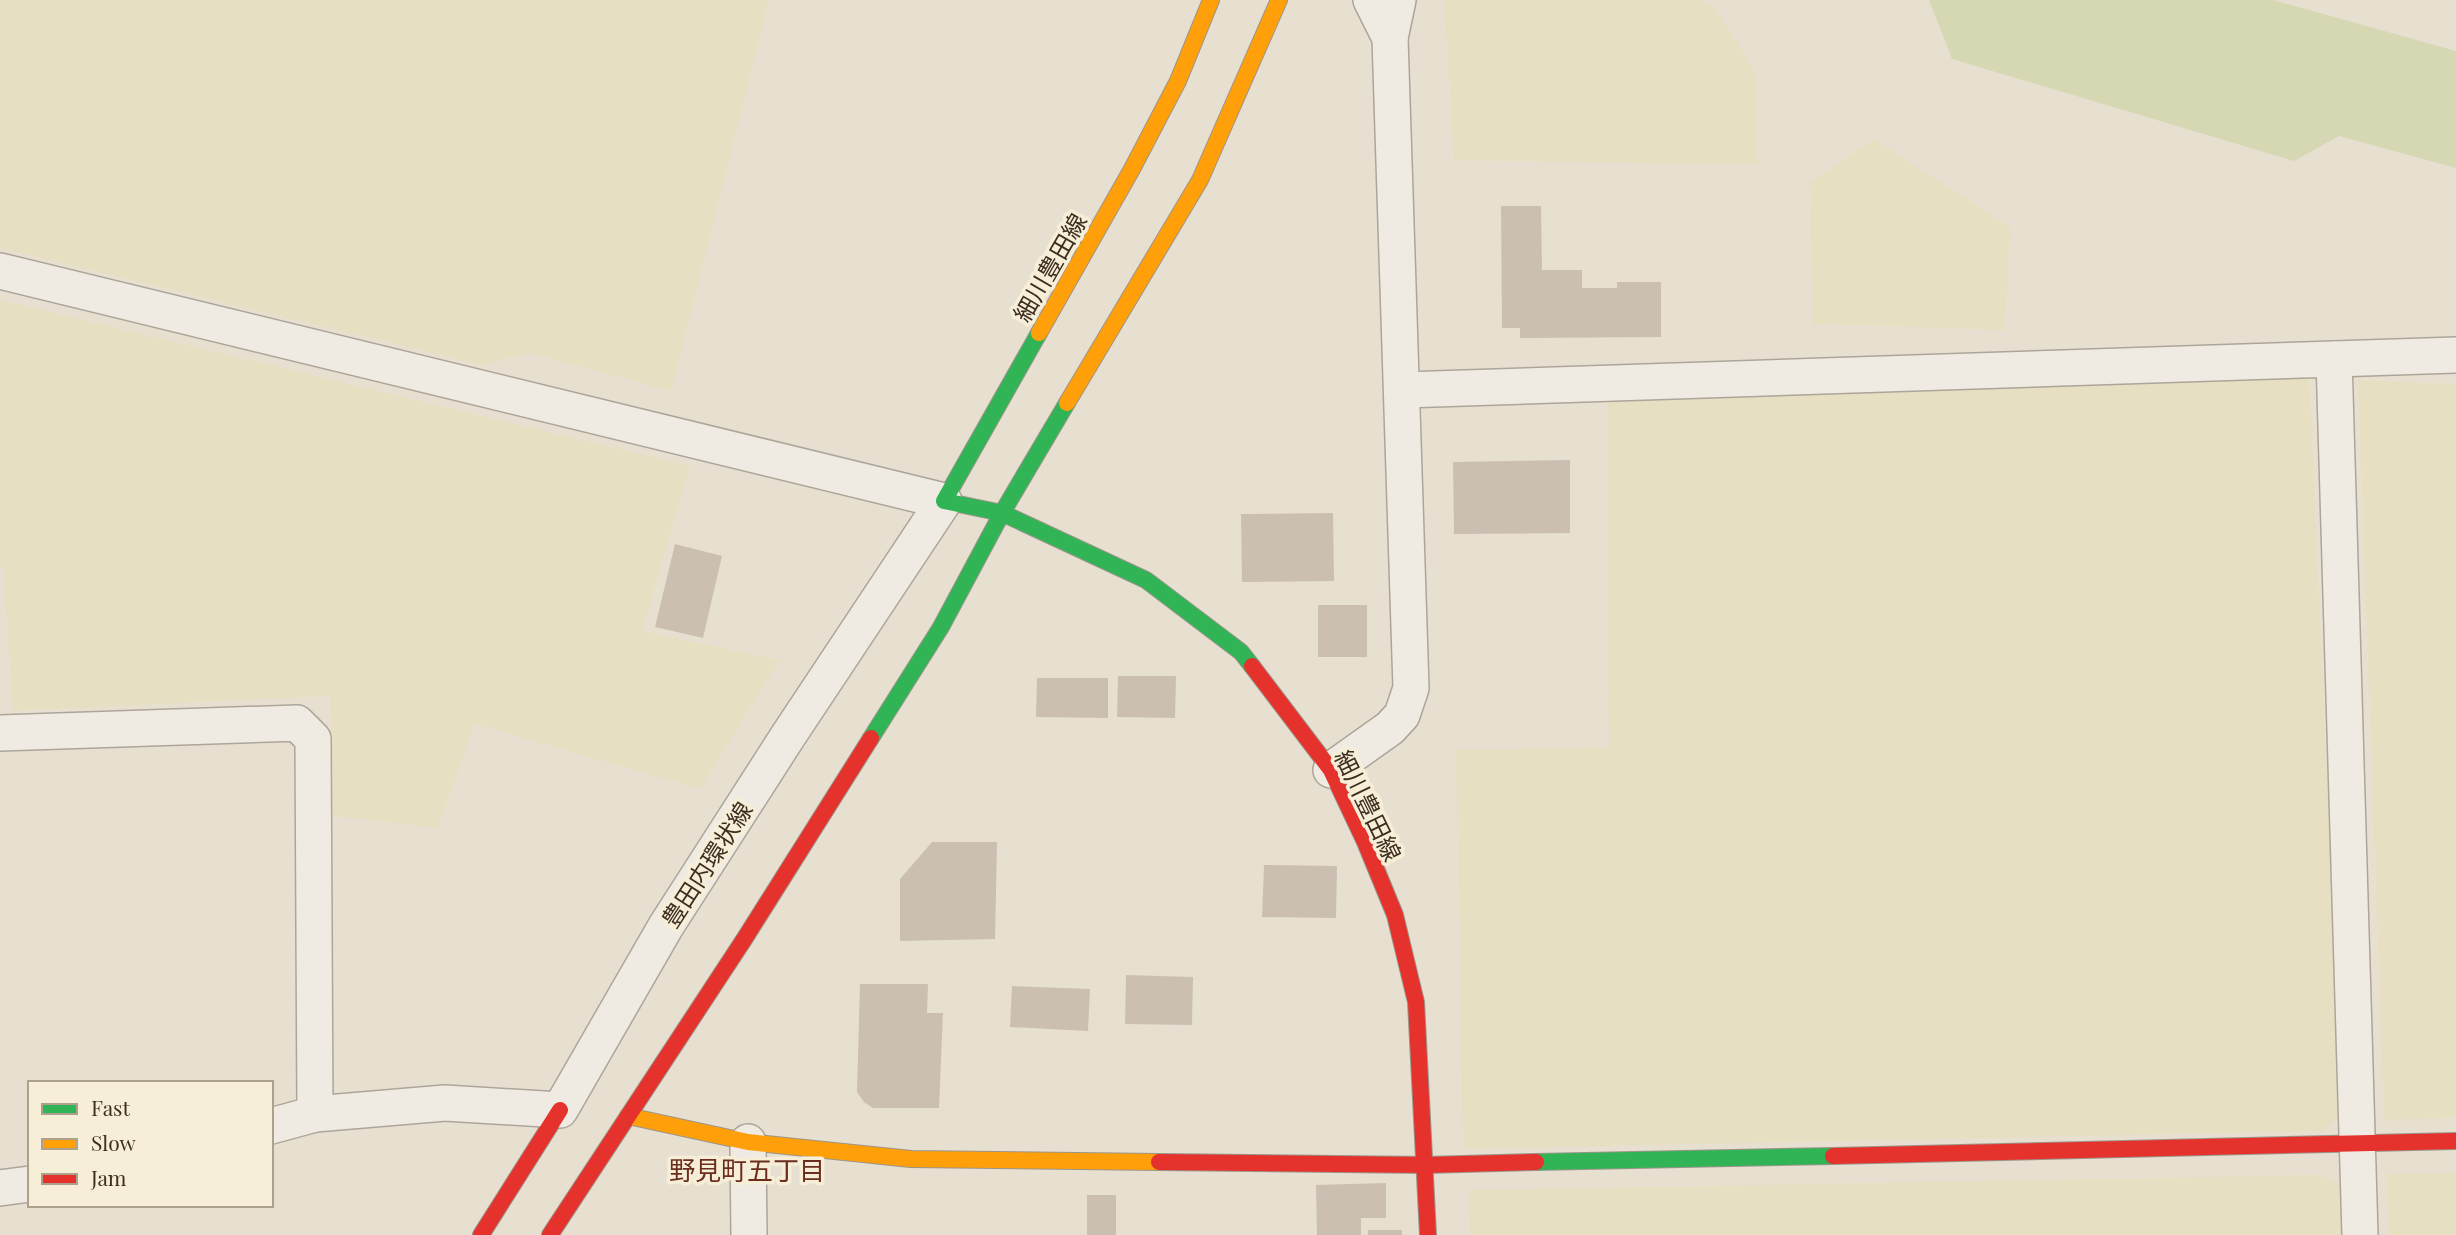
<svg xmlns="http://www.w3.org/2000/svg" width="2456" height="1235" font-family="'Playfair Display','Noto Sans JP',serif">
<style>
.farmland{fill:#e6dfc2}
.green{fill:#d6d7b3}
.building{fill:#cbbfb2}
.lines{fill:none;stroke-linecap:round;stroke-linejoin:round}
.street-casing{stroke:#ada599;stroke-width:38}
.fast-casing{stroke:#9c958a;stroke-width:18}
.slow-casing{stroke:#9c958a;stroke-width:18}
.jam-casing{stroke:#9c958a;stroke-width:18}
.street{stroke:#efebe3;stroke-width:35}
.fast{stroke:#30b455;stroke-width:16}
.slow{stroke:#ff9f0a;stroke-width:16}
.jam{stroke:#e5322d;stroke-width:16}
.labels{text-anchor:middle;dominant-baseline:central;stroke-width:7;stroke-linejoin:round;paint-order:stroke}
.street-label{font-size:24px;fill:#3d2e20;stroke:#f7eed8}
.neighbourhood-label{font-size:26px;fill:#6b2e1e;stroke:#f7eed8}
</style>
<rect width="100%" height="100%" fill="#e7e0d1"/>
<g class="farmland">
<polygon points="0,0 769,0 671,391 529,353 481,365 0,248"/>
<polygon points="1444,0 1699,0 1715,8 1756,73 1758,165 1454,160"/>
<polygon points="1874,139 2010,227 2005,330 1812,324 1809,183"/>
<polygon points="0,300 690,466 642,631 780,660 700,789 474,724 438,828 334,816 330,696 13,711 3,566 0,566"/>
<polygon points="2309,375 2342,1114 2322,1131 1463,1149 1456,750 1609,747 1608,395"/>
<polygon points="2358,380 2456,384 2456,1118 2384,1120"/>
<polygon points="2386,1174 2456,1174 2456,1235 2388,1235"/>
<polygon points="2319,1175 2342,1186 2344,1235 1470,1235 1469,1190"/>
</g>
<polygon class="green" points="1929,0 2273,0 2456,51 2456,168 2339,136 2294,161 1952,59"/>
<g class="building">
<polygon points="1501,206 1541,206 1542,270 1582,270 1582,288 1617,288 1617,282 1661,282 1661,337 1520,338 1520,328 1502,328"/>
<polygon points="1570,460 1570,533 1454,534 1453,462"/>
<polygon points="1333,513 1334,581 1242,582 1241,514"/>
<polygon points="675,544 722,556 703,638 655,627"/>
<rect x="1318" y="605" width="49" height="52"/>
<polygon points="1118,676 1176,676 1175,718 1117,717"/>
<polygon points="1037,678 1108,678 1108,718 1036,717"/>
<polygon points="932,842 997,842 995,939 900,941 900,879"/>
<polygon points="1264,865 1337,866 1336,918 1262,917"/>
<polygon points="1126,975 1193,977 1192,1025 1125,1024"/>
<polygon points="860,984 928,984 927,1013 943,1013 939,1108 873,1108 864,1102 857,1092"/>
<polygon points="1012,986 1090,989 1088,1031 1010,1027"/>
<polygon points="1386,1183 1386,1218 1361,1218 1361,1235 1317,1235 1316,1185"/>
<rect x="1087" y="1195" width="29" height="40"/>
<rect x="1368" y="1230" width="34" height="5"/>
</g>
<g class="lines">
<defs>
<g id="street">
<polyline points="1371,0 1390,38 1398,0"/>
<polyline points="0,271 944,501 788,736 666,926 560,1110 445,1103 315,1114 271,1126"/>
<polyline points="2334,359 2456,355"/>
<polyline points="1403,390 2334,359 2360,1235"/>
<polyline points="0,733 297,723 313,739 315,1114"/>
<polyline points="1331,770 1390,728 1402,715 1411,688 1390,38"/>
<polyline points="748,1142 749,1235"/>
<polyline points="0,1188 30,1184"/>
</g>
<g id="fast">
<polyline points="1039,333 944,501 1002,513 1146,580 1241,652 1252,666"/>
<polyline points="871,738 941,627 1002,513 1067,403"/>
<polyline points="1536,1162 1833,1156"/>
</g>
<g id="slow">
<polyline points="1039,333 1132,169 1178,81 1211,0"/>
<polyline points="1067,403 1200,180 1279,0"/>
<polyline points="628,1116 748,1142 911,1159 1159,1162"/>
</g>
<g id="jam">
<polyline points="1252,666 1331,770 1365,842 1395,915 1416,1002 1428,1235"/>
<polyline points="1833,1156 2456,1141"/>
<polyline points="1159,1162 1426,1165 1536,1162"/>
<polyline points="481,1235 560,1110"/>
<polyline points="550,1235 745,938 871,738"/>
</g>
</defs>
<use href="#street" class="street-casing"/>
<use href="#fast" class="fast-casing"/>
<use href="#slow" class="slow-casing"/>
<use href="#jam" class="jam-casing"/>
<use href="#street" class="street"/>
<use href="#fast" class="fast"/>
<use href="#slow" class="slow"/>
<use href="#jam" class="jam"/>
</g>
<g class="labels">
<g class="street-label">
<text transform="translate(1049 267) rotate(-60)">細川豊田線</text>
<text transform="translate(1369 805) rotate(64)">細川豊田線</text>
<text transform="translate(706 864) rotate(-57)">豊田内環状線</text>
</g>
<g class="neighbourhood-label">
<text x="747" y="1169">野見町五丁目</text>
</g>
</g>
<rect x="28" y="1081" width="245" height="126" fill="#f7eed8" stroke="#ada18e" stroke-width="2"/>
<rect x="42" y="1104" width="35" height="10" fill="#30b455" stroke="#ada18e" stroke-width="2"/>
<text x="91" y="1116" font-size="21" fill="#3d2e20">Fast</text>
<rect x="42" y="1139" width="35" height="10" fill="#ff9f0a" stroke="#ada18e" stroke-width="2"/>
<text x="91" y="1151" font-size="21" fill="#3d2e20">Slow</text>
<rect x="42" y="1174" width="35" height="10" fill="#e5322d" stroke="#ada18e" stroke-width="2"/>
<text x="91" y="1186" font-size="21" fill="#3d2e20">Jam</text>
</svg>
